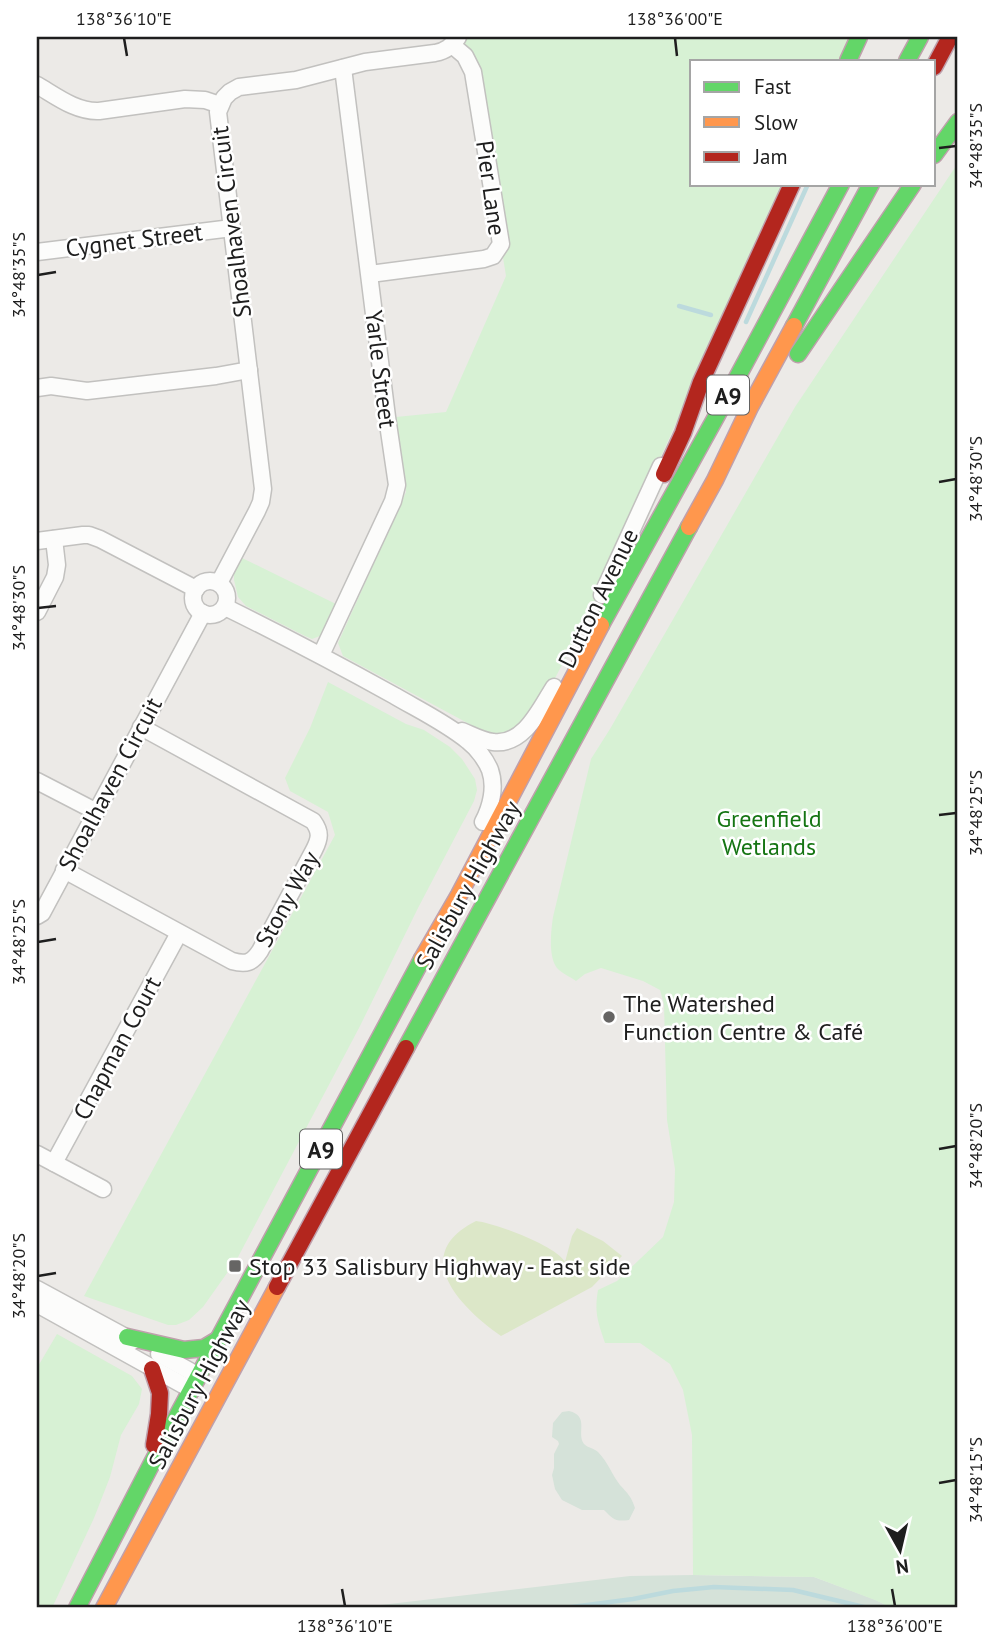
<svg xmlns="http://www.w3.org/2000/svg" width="995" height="1645" font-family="'PT Sans',sans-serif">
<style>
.grass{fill:#dce7c8}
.wetland{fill:#d5e2d9}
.park{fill:#d7f1d4}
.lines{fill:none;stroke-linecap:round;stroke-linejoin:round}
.stream{stroke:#bcdadd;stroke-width:4.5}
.street-casing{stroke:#c2c1bf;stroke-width:19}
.fast-casing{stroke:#bfa0ac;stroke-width:19}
.slow-casing{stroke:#bfa0ac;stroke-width:19}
.jam-casing{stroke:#bfa0ac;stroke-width:19}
.street{stroke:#fcfcfb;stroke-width:16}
.fast{stroke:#63d668;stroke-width:16}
.slow{stroke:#ff974d;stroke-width:16}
.jam{stroke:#b3261e;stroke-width:16}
.ticks{fill:none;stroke:#1e1e1e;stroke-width:2.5}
.poi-dot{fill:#666564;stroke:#fff;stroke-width:2.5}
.labels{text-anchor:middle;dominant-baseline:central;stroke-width:5;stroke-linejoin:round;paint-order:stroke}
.shield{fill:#fff;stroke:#626262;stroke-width:2}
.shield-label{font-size:23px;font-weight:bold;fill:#1e1e1e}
.street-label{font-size:24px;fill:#1e1e1e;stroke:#fff}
.park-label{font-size:24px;fill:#157513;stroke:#fff}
.poi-label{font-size:24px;fill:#1e1e1e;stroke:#fff;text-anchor:start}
.neatline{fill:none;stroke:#1e1e1e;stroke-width:2.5}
.ticks-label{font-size:18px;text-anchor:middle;fill:#1e1e1e}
</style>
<rect width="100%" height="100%" fill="#eceae7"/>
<path class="grass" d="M476 1221C495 1223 556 1246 565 1262L572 1236 577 1228 603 1241 622 1256 592 1287 501 1336C461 1308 408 1255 476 1221Z"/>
<g class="wetland">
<path d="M569 1411C590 1416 576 1433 584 1444 588 1448 594 1448 598 1452 608 1462 612 1475 620 1485 628 1494 631 1496 635 1508L629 1520C615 1522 613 1519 604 1510H582L562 1500 555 1489 552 1475 554 1468V1454L559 1444 558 1441 552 1437 553 1423 562 1412Z"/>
<polygon points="693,1575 814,1577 876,1600 892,1608 355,1608 630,1576"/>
</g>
<g class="park">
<polygon points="458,37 851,37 840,61 692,61 692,184 784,184 603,585 549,690 523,722 512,730 499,734 486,733 343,656 338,643 406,492 396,417 446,412 506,276 473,72"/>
<path d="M958 163V1608H892L875 1600 814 1577 693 1575 692 1435 683 1390 670 1364 640 1343H605C598 1322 594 1313 598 1290L617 1281 663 1237 674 1202 675 1169 667 1120 664 1004 660 990 643 981 601 968 585 974 576 981C571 977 561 973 557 968 548 956 551 931 553 917L591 759 610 729 795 407Z"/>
<polygon points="242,558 336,604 320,636 312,639 305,636 246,606 238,597 234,580 234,572"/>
<polygon points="328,682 406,724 424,730 450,747 462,759 475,779 477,790 474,801 418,908 360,1026 237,1259 203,1307 189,1320 176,1325 168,1325 84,1296 335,835 328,812 290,791 285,778 310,728"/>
<polygon points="57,1334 132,1376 142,1389 139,1404 121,1435 110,1477 94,1518 52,1608 37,1608 37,1368"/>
</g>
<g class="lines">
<g class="stream">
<polyline points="679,306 711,315"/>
<polyline points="746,322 808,184"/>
<polyline points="564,1608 633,1599 673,1591 714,1587 793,1590 868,1608"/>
</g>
<defs>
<g id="street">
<path d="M37 85C56 96 76 112 99 111L185 99 205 100 220 105"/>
<polyline points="37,252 232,228"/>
<polyline points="370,274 484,259 493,256 501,244 473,72 465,56 452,45"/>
<polyline points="37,388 51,386 87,391 216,376 249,370"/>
<polyline points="37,541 83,535 89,535 100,539 196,589"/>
<circle cx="210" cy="598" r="17"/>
<path d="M219 583 257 511 261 502 263 489 218 112 224 98 230 92 239 87 296 80 365 62 435 53C446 51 452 46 458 37"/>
<polyline points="602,595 661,466"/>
<path d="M225 607C282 635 339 665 395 696 419 710 446 723 468 741 477 748 486 760 490 770 496 787 491 807 483 822"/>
<polyline points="37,612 55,577 57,565 54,539"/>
<polyline points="321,655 393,501 397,485 387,417 343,68"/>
<path d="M462 731C472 735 482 741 493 742 524 746 540 709 554 687"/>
<polyline points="37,781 95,811"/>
<path d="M64 870 232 961C246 965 252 963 260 951L314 850C320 838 321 832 313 821L141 727"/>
<polyline points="37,916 42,913 203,613"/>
<polyline points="37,1154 103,1189"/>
<polyline points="54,1163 179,933"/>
<polyline points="37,1289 133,1341"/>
<polyline points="37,1304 192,1390"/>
<polyline points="159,1354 199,1376"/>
</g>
<g id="fast">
<polyline points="848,61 859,37"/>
<polyline points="907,61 920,37"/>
<polyline points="934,155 958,122"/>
<polyline points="794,326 871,184"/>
<polyline points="798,354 913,184"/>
<polyline points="601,625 716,417 841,184"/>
<polyline points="406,1048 689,527"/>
<polyline points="127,1337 184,1350 204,1348 219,1339"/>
<polyline points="77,1608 152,1463 422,959"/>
</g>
<g id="slow">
<polyline points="689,527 715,480 750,407 794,326"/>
<polyline points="422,959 459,895 601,625"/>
<polyline points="104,1608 277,1287"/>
</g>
<g id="jam">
<polyline points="934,67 950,37"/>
<polyline points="664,474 683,433 701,382 792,184"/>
<polyline points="277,1287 406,1048"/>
<polyline points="152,1369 160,1393 159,1414 154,1445"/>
</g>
</defs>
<use href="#street" class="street-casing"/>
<use href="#fast" class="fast-casing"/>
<use href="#slow" class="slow-casing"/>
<use href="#jam" class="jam-casing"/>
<use href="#street" class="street"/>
<use href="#fast" class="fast"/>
<use href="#slow" class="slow"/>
<use href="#jam" class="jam"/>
</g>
<path class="ticks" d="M124 38 127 56M675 38 677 56M939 148 956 146M38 275 56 272M939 482 956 479M38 608 56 606M939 815 956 813M38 942 56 939M939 1149 956 1146M38 1276 56 1273M939 1483 956 1480M342 1589 345 1606M892 1589 895 1606"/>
<g class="poi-dot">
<circle cx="609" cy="1017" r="7"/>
<rect x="228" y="1259" width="14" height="14" rx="3.5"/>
</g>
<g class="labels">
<g class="shield">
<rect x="707" y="375.5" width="42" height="39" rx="5"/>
<rect x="300" y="1129.5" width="42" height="39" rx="5"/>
</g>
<g class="shield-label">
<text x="728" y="395">A9</text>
<text x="321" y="1149">A9</text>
</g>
<g class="street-label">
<text transform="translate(491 188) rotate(82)">Pier Lane</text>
<text transform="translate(231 222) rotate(-97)">Shoalhaven Circuit</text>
<text transform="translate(134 240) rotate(-7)">Cygnet Street</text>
<text transform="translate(381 369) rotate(83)">Yarle Street</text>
<text transform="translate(598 598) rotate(-64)">Dutton Avenue</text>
<text transform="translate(110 784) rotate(-62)">Shoalhaven Circuit</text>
<text transform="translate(468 885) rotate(-61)">Salisbury Highway</text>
<text transform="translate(287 899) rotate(-61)">Stony Way</text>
<text transform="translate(117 1048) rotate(-62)">Chapman Court</text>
<text transform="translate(199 1384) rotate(-62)">Salisbury Highway</text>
</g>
<g class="park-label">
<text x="769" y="818">Greenfield<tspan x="769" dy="28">Wetlands</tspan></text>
</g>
<g class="poi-label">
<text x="623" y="1003">The Watershed<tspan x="623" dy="28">Function Centre &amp; Café</tspan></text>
<text x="249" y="1266">Stop 33 Salisbury Highway - East side</text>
</g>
</g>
<rect width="995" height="1645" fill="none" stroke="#ffffff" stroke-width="77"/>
<rect x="690" y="60" width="245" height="126" fill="#ffffff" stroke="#a5a5a5" stroke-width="2"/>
<rect x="704" y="82" width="35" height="10" fill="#63d668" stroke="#a5a5a5" stroke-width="2"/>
<text x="754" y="94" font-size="21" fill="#1e1e1e">Fast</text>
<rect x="704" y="117" width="35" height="10" fill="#ff974d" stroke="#a5a5a5" stroke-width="2"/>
<text x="754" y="130" font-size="21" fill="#1e1e1e">Slow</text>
<rect x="704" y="152" width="35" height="10" fill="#b3261e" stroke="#a5a5a5" stroke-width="2"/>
<text x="754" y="164" font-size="21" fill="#1e1e1e">Jam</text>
<g transform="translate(900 1550) rotate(172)" stroke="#ffffff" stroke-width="5" paint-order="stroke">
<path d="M0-5L12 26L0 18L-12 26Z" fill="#1e1e1e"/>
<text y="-10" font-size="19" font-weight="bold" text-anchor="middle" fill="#1e1e1e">N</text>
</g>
<rect x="38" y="38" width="918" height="1568" class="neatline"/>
<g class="ticks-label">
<text x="124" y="25">138°36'10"E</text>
<text x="675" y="25">138°36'00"E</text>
<text transform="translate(976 146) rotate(-90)" y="6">34°48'35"S</text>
<text transform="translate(19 275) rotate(-90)" y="6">34°48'35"S</text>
<text transform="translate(976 479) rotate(-90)" y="6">34°48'30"S</text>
<text transform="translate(19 608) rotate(-90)" y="6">34°48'30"S</text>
<text transform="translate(976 813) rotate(-90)" y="6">34°48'25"S</text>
<text transform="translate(19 942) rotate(-90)" y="6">34°48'25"S</text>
<text transform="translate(976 1146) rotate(-90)" y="6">34°48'20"S</text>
<text transform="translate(19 1276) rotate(-90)" y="6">34°48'20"S</text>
<text transform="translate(976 1480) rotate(-90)" y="6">34°48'15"S</text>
<text x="345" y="1632">138°36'10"E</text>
<text x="895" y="1632">138°36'00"E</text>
</g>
</svg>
